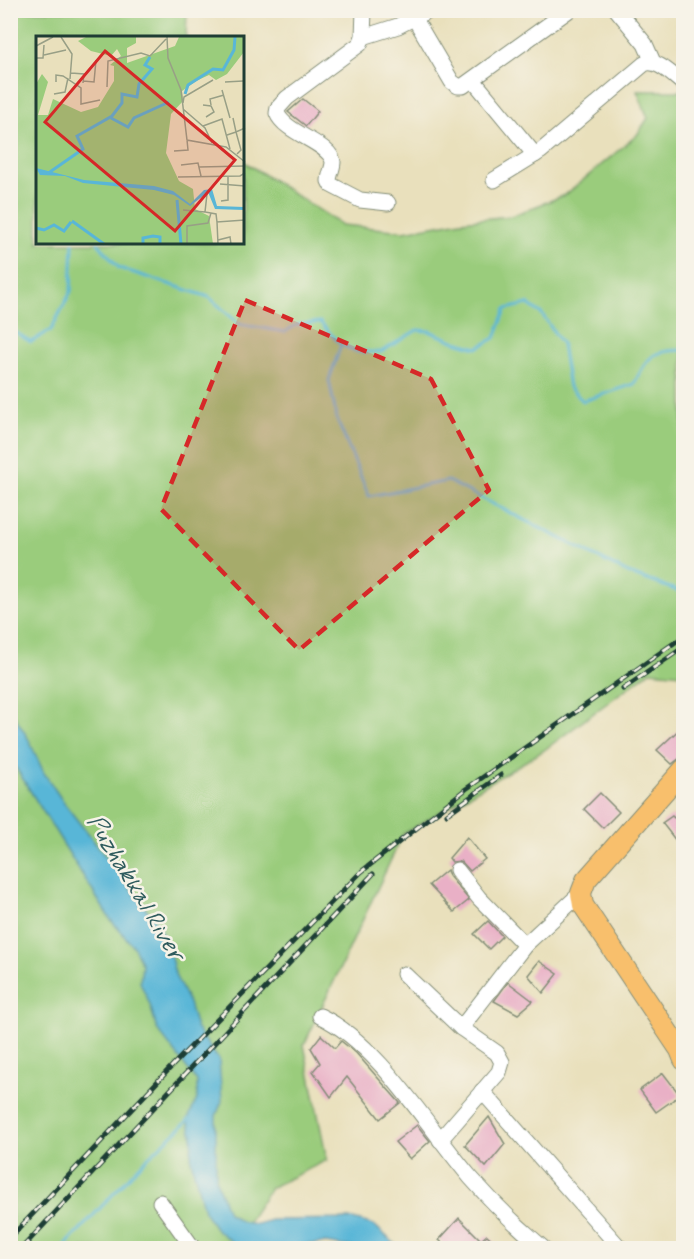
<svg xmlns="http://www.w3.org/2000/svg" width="694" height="1259" font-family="Mynerve,sans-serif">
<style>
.green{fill:#9acc7c;stroke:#5c8458;stroke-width:1.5}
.water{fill:#59b6d7;stroke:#3c7a86;stroke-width:1.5}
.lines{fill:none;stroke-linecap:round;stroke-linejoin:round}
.stream{stroke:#59b6d7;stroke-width:3}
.building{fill:#e9b0c6}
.minor-casing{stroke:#848e78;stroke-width:17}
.major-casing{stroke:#848e78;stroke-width:22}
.minor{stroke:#fff;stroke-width:15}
.major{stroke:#f8bf6c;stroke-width:20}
.rail-casing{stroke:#1f3d34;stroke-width:5}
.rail{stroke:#f7f3e8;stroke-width:3;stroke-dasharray:9;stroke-linecap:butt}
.marked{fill:#d62828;fill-opacity:0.2;stroke:#d62828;stroke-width:4.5;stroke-dasharray:12 8;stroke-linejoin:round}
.labels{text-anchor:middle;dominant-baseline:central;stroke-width:5;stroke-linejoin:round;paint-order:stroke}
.water-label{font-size:24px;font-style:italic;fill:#2e5b5d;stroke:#f7f3e8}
.inset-river{fill:none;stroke:#59b6d7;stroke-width:3}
.inset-road{fill:none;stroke:#989f86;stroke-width:1.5}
.view{fill:#d62828;fill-opacity:0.15;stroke:#d62828;stroke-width:3}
.inset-edge{fill:none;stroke:#1f3d34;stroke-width:3}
</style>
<rect width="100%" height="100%" fill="#f7f3e8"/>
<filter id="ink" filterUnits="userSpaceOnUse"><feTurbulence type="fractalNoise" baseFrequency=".0167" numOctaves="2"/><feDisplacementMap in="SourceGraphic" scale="12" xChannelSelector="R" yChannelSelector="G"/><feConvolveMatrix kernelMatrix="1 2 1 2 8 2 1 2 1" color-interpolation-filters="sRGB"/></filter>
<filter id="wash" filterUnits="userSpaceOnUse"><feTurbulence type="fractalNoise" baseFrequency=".008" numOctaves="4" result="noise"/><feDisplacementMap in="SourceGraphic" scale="24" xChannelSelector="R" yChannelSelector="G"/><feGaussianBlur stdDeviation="1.35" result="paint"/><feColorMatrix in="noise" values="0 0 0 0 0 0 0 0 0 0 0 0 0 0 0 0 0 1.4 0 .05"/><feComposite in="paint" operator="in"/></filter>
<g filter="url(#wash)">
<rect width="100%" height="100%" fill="#e9e0bc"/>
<polygon class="green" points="10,11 187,11 186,37 38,38 38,243 243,243 243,161 342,225 404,231 461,221 511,216 565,195 637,135 648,118 637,91 683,91 683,674 650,671 543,751 403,834 304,1045 327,1160 270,1188 231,1248 11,1248"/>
<polygon class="water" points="10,709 28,738 44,773 64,803 158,924 169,950 176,977 189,1003 196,1028 219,1060 222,1101 216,1116 216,1180 228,1213 242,1222 257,1224 271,1220 353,1219 374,1225 399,1248 357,1248 325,1243 263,1248 238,1247 215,1228 204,1211 191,1160 192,1135 188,1119 197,1099 197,1081 157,1029 150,1005 140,982 142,965 134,947 110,919 11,760"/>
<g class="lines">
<g class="stream">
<path d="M98 243 119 268 209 297 239 324 285 332 296 325 320 322 341 345 358 352H381L417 330 429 331 456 342 477 348 495 338 506 309 528 304 542 314 562 344 569 387 583 401 634 384C648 357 651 350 684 350"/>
<polyline points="10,329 31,342 51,330 71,291 73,243"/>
<polyline points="341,345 329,380 337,420 369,496 448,481 628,573 684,593"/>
<polyline points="63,1248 143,1162 190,1119"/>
</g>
</g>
<g id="blocks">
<g class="building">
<polygon points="303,99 318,111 306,126 288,112"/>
<polygon points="684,725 684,757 680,758 672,764 657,750"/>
<polygon points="600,793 619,812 603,828 584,809"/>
<polygon points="684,808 684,851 662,823 672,816 674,818"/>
<polygon points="467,837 485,859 470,871 461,861 452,862 449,858"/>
<polygon points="447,870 449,876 469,900 454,912 429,885"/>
<polygon points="488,921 502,936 489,949 474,934"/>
<polygon points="539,961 558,974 543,993 528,975"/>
<polygon points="508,982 533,1001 518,1014 494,1001"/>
<polygon points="321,1035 335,1048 341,1041 356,1053 400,1103 380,1119 347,1077 331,1097 313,1071 320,1063 311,1048"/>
<polygon points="663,1073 680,1095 656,1112 640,1090"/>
<polygon points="489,1117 505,1144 486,1167 465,1145"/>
<polygon points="417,1125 430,1141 410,1159 395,1142"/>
<polygon points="459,1218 481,1240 487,1235 501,1248 448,1248 439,1240"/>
</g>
</g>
</g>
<g filter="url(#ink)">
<use href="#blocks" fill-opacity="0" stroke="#848e78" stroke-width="1.5"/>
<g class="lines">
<defs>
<g id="minor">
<path d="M364 10 363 37 360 44 287 98 278 108 277 113C285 134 331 143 333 162 333 168 329 175 329 181L331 185 360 200 388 203"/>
<polyline points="617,10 645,44 653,62"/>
<polyline points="415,19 452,82 458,86 463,86 569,10"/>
<polyline points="363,37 398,26 429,10"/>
<polyline points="473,80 535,155"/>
<path d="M494 180 541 151 644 64C657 58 673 76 684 84"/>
<polyline points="457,870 479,898 525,945 581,893"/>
<polyline points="404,974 461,1028 497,1053 502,1062 499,1072 440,1140"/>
<path d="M320 1016C379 1044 428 1128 471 1178 493 1203 518 1227 543 1248"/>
<polyline points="461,1028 525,945"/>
<polyline points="482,1091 620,1248"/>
<polyline points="160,1202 193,1248"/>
</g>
<polyline id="major" points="684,769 586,880 581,893 583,905 680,1050 684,1060"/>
</defs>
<use href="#minor" class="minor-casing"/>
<use href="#major" class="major-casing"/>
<use href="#minor" class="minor"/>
<use href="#major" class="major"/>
<defs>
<g id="rail">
<polyline points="623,689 684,647"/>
<polyline points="447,814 501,775"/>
<polyline points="10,1238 174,1064 361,872 466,789 684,636"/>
<polyline points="22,1248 373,874"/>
</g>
</defs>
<use href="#rail" class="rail-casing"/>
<use href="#rail" class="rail"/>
</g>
</g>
<path class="marked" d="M245 300 431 379 489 490 299 650 161 509Z"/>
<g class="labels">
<g class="water-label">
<text transform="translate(135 888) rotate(59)">Puzhakkal River</text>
</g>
</g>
<g transform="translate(36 36)">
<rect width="208" height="208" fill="#e9e0bc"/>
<path d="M50 1H100V7L91 12V27L139 10 143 1H208V16L191 38 180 44 173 39 160 45 146 55 147 65 135 78 130 117 143 145 157 153 159 173 173 180 177 208H0V48L6 38 12 46 2 79H12L17 63 45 76 62 71 78 45V30L74 29 85 20 81 13 75 20 55 15 42 5Z" fill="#9acc7c"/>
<path d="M0 132 48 144 118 150 137 155 154 168 168 154 176 153 181 170 208 171V174L179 173 172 156 154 170 138 159 118 154 47 147 29 140 4 139Z" fill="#59b6d7"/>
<path class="inset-river" d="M149 58 152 49 166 40 177 33 187 34 198 14 199 1M75 82 92 91 98 82 133 66M11 138 47 113 41 100 76 80 86 67V58L101 61 103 48 116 33 109 29 114 21M141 164 145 208M36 185 68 208M0 192 8 194 18 189 28 195 35 186M107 208V202L117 200 124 201V208"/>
<path class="inset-road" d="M25 1 36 18 34 43M131 1 132 22 145 54 151 104 190 111 209 126M0 10 17 1M8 19 30 14M0 22H7L8 9M35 37 48 38 47 47M47 45 58 46 60 24M20 46V39L27 40 45 52V68L64 64M189 46 207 45M71 51 72 25 105 17 114 20 130 3M186 54 194 82M18 58 29 56 32 42M147 67 148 61 177 44M167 69 175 70 178 76 170 81M175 69 174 63 188 59M147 73 169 92 176 107M197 82 200 96 209 92M167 90 186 83 194 113M191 99 200 96 205 114 201 118M138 115 152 114 151 104M145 129 162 127 165 140M163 131 209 130M142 141 204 140 209 137M184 148 209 150M171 158 169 176 180 178 181 186 209 184M185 165 192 164V141M147 174 169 176M181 186 182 208M182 204 194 201 195 208M151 208V190L172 187 175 177"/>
<path class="view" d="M69 15 199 124 139 195 9 86Z"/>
<rect width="208" height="208" class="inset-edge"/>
</g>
<rect width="694" height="1259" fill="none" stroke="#f7f3e8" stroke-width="36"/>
</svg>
